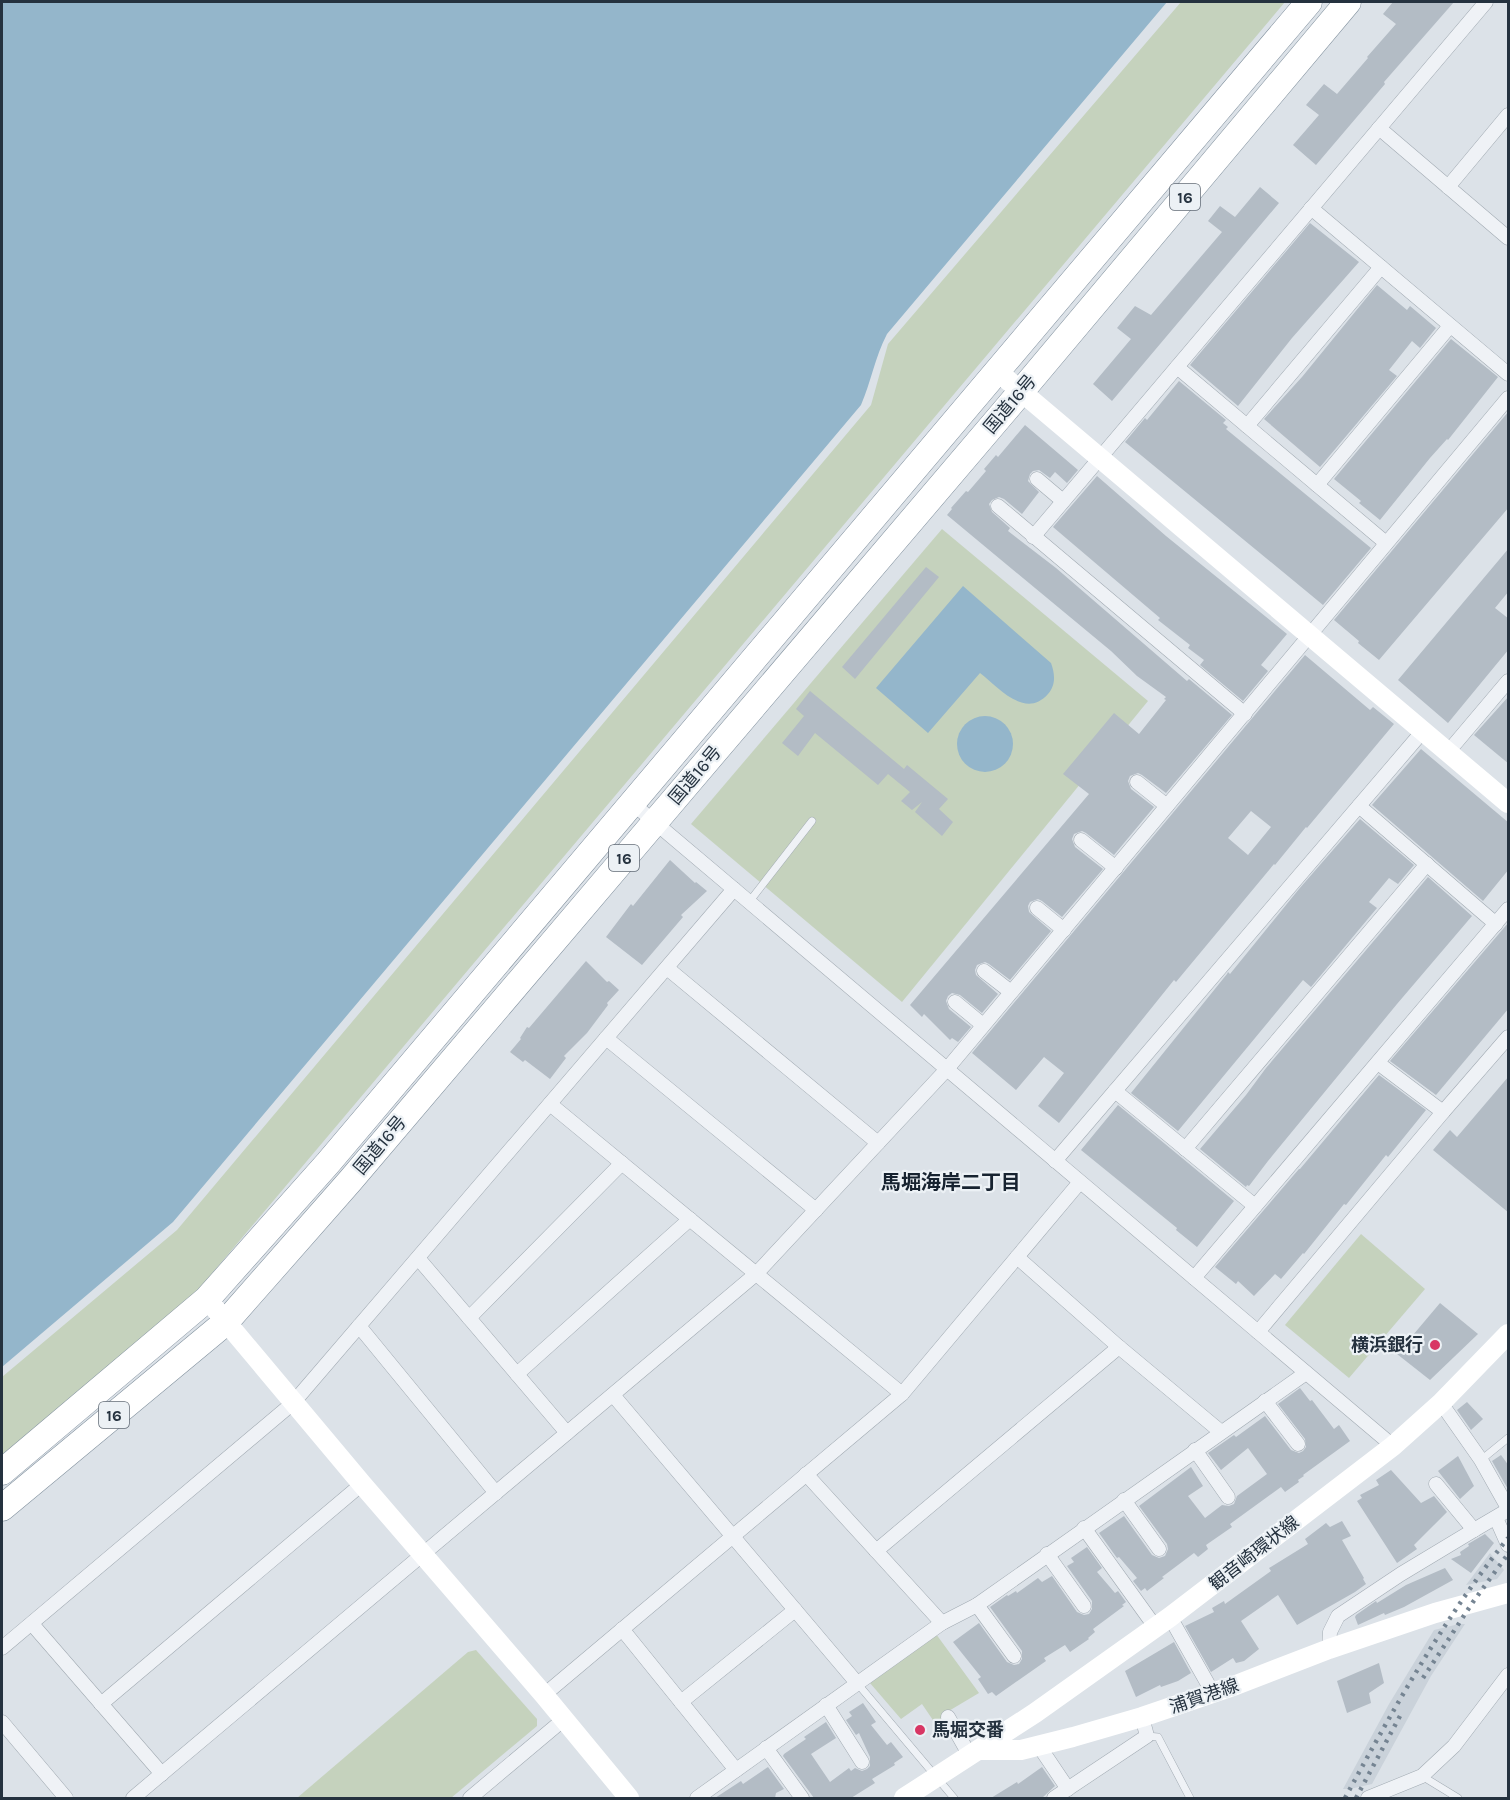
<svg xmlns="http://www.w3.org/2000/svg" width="1510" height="1800" font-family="Karla,'Noto Sans JP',sans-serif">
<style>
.built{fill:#cad2da}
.green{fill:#c5d2bd}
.water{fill:#94b6cb}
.building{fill:#b3bcc5;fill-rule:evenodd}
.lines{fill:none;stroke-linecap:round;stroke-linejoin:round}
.lane-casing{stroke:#a1aab2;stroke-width:8}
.street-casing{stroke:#a1aab2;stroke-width:15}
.highway-casing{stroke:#83929f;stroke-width:27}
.lane{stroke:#eff2f6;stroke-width:7}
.street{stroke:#eff2f6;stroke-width:14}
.secondary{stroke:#fff;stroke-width:20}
.highway{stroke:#fff;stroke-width:26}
.rail{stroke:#758492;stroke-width:4.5;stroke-dasharray:3 6;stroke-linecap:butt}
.poi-dot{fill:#d83664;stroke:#ecf1f5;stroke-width:2}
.labels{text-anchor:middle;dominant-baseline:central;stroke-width:4.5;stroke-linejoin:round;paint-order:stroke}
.shield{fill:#ecf1f5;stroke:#616b76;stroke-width:1.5}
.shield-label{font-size:16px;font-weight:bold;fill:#25323f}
.street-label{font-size:18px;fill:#25323f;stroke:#ecf1f5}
.poi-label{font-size:18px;font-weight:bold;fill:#25323f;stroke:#ecf1f5;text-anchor:end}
.neighbourhood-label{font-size:20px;font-weight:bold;fill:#172330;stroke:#ecf1f5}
</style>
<rect width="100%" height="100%" fill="#dce2e8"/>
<g class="built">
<polygon points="1490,1553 1504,1570 1497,1579 1466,1585"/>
<polygon points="1459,1624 1465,1624 1431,1676 1372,1784 1350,1789 1343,1789 1389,1704 1434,1630"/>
</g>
<g class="green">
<polygon points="1181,2 1285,2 198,1290 2,1455 2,1377 177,1230 871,405 888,344"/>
<polygon points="942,529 1148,701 902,1002 691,824"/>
<polygon points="1361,1234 1425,1289 1349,1378 1285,1325"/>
<polygon points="936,1634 979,1693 942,1715 943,1722 937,1726 922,1704 901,1719 870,1683"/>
<polygon points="476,1650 537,1719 537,1726 451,1798 297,1798 468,1652"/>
</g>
<g class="water">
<path d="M2 2H1167L887 334C875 357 871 382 861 405L173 1222 2 1367Z"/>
<path d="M963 586 1051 663C1055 674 1056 685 1048 694 1025 720 998 687 980 673L928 733 876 688Z"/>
<circle cx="985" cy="744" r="28"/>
</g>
<g class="building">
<polygon points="1393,2 1454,2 1384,82 1385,84 1316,165 1293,145 1319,115 1306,105 1324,84 1337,94 1368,58 1367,57 1396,24 1383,14"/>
<polygon points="1260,187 1279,203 1112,401 1093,384 1131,339 1117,328 1135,306 1151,315 1222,232 1208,221 1220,206 1235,217"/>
<polygon points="1310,223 1359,262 1292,338 1238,406 1190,365"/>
<polygon points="1377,285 1407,310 1410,306 1436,328 1420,348 1412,341 1389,370 1397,376 1320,467 1264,419 1302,377"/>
<polygon points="1451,339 1498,377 1448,440 1447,439 1430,458 1380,520 1359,503 1361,501 1334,479"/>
<polygon points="1179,381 1226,420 1223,423 1228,427 1226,429 1371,548 1323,605 1125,442 1145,418 1147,420"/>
<polygon points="1509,411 1509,507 1379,660 1358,643 1359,641 1334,620"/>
<polygon points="1025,425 1078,470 1067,483 1055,472 1050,478 1039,470 1033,471 1030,474 1028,481 1039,492 1022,514 1004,499 999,497 992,500 989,504 992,512 1010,528 1008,531 1056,568 1187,681 1189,679 1232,715 1166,793 1142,775 1138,773 1130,776 1128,781 1131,789 1154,807 1114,855 1086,833 1082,831 1074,834 1072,839 1075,847 1103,869 1062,917 1042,901 1038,899 1030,902 1028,906 1029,912 1051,931 1010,980 989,964 985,962 977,965 975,970 976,975 998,994 982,1013 960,995 952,993 948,996 946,1001 949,1009 971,1027 958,1042 952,1038 950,1040 924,1014 922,1017 910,1005 1089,794 1063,774 1114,713 1139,734 1166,700 1164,699 1166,697 1137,676 1111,651 947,515 952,509 951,508 966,491 968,492 986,471 984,469 996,455 998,457"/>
<polygon points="1097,476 1166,536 1287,634 1261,665 1268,671 1243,701 1200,665 1204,660 1188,648 1190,645 1158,620 1160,618 1053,527"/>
<polygon points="1509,548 1509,591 1495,608 1509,619 1509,649 1448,723 1398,680"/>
<polygon points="926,567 939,577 855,679 842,667"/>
<path d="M1305 655 1370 710 1373 707 1394 724 1307 828 1306 827 1275 865 1274 864 1176 982 1174 980 1059 1123 1038 1106 1064 1073 1044 1057 1016 1090 972 1053ZM1251 811 1271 827 1248 855 1228 838Z"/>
<polygon points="810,691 904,769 907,765 948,799 939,809 953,822 942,836 915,812 922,802 912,810 901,801 910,792 888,774 878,785 815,733 798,756 782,743 804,716 796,709"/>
<polygon points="1509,696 1509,764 1474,735"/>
<polygon points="1421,749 1509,823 1509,869 1483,901 1372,805"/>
<polygon points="1360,819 1414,865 1398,884 1389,878 1369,902 1377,908 1311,987 1303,980 1178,1131 1131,1093 1227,974 1228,972 1230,974 1299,889"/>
<polygon points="670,860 695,883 696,882 707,891 681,915 683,917 642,965 606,937 631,904 633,906"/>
<polygon points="1428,877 1472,916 1397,1004 1268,1161 1249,1186 1247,1185 1246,1187 1200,1149 1246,1095 1266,1068"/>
<polygon points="1509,922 1509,1008 1436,1095 1390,1061"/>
<polygon points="586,961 607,982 609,981 619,990 607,1003 608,1005 587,1033 564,1056 566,1058 550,1079 525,1060 523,1062 510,1052 521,1039 520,1038 527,1027 529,1028"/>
<polygon points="1379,1075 1426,1110 1388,1157 1386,1155 1346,1205 1344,1204 1304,1254 1303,1253 1281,1279 1275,1274 1254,1296 1238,1281 1236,1284 1215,1267 1299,1169 1300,1169"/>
<polygon points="1509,1076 1509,1213 1433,1150 1450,1130 1457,1137"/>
<polygon points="1118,1105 1234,1201 1197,1247 1176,1230 1177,1228 1081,1150"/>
<polygon points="1440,1303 1478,1334 1430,1380 1397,1354"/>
<polygon points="1300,1388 1310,1401 1312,1400 1334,1429 1339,1425 1350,1441 1303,1475 1304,1476 1298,1480 1299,1482 1285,1492 1281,1487 1230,1524 1232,1527 1206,1545 1208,1549 1198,1557 1194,1553 1162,1577 1164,1578 1147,1591 1145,1588 1141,1591 1133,1581 1137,1578 1119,1557 1117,1558 1099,1533 1124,1516 1152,1555 1159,1558 1165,1556 1168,1549 1167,1544 1139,1506 1191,1467 1203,1486 1188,1496 1205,1518 1222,1505 1229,1506 1234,1504 1237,1496 1267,1474 1248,1448 1221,1470 1208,1453 1234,1435 1236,1437 1265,1416 1291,1450 1299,1453 1303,1451 1306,1447 1305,1439 1278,1404"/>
<polygon points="1467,1402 1483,1419 1471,1430 1457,1410"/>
<polygon points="1501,1455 1509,1466 1509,1491 1492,1461"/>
<polygon points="1458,1456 1474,1486 1460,1499 1438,1471"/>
<polygon points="1391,1470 1421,1503 1434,1496 1447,1512 1414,1545 1417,1549 1397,1563 1357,1501 1362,1498 1360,1495 1379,1485 1376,1480"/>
<polygon points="1342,1521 1351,1536 1342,1540 1364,1578 1363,1579 1366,1584 1355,1592 1297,1625 1278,1595 1241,1621 1259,1649 1244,1661 1236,1663 1233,1658 1211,1672 1185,1626 1214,1612 1212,1608 1224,1601 1225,1604 1271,1571 1269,1568 1308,1544 1305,1539 1326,1523 1330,1527"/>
<polygon points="1485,1534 1494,1543 1471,1573 1451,1559 1461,1555 1460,1552 1469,1546 1468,1544"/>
<polygon points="1087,1547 1102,1568 1097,1572 1115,1593 1118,1591 1126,1602 1122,1605 1124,1606 1093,1629 1095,1632 1088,1638 1089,1639 1070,1652 1065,1645 1044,1658 1046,1661 996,1696 992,1692 988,1694 978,1679 981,1677 953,1642 979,1623 1007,1662 1014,1665 1019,1664 1022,1659 1022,1651 990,1607 1007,1595 1008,1596 1016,1591 1017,1593 1038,1578 1042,1582 1052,1576 1077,1612 1084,1615 1089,1614 1092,1609 1092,1601 1067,1566 1074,1562 1071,1558"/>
<polygon points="1445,1568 1453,1580 1404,1607 1385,1615 1384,1613 1358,1625 1355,1617 1356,1615 1376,1601 1377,1603 1406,1585"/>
<polygon points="1174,1642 1191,1673 1178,1681 1161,1687 1160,1685 1136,1697 1125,1671"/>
<polygon points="1379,1663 1384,1683 1369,1693 1371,1703 1347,1713 1337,1681"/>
<polygon points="863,1703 876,1722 871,1725 887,1745 891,1742 903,1757 894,1763 895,1765 872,1779 875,1783 851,1798 814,1798 783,1756 784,1754 806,1739 804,1737 826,1722 836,1738 811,1754 830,1782 849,1768 851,1771 855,1768 862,1771 867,1769 870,1766 870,1757 859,1733 856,1735 846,1720 852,1716 849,1712"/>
<polygon points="768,1767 784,1789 776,1793 775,1798 715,1798 741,1781 743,1784"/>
<polygon points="1042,1767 1055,1786 1042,1798 991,1798 1017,1782 1018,1784"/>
</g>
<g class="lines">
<defs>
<g id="lane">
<polyline points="749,902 812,821"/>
<polyline points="1481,1460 1508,1438"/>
<polyline points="857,1683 954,1798"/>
<polyline points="1147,1736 1158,1737 1190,1798"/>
<polyline points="1422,1776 1458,1798"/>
</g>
<g id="street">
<polyline points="1379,128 1508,238"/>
<polyline points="1448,187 1508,115"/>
<polyline points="1311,208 1508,374"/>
<polyline points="1177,367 1386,543"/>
<polyline points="1247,426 1381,267"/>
<polyline points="1037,479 1063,501"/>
<polyline points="1317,485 1450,326"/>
<polyline points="998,506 1245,714"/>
<polyline points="1033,537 1486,2"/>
<polyline points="1448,752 1508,681"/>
<polyline points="1137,782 1167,806"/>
<polyline points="632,803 1393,1446"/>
<polyline points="1359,806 1496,924"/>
<polyline points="1081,840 1116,868"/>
<polyline points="1037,908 1064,930"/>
<polyline points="667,968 878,1143"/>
<polyline points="984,971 1011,992"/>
<polyline points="955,1002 983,1025"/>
<polyline points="606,1038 816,1210"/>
<polyline points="1115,1091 1255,1206"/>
<polyline points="550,1104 902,1394"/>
<polyline points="1443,1112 1508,1037"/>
<polyline points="1185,1149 1427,864"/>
<polyline points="1055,1161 1423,731"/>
<polyline points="1017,1257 1119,1347 1221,1432"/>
<polyline points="418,1258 567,1433"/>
<polyline points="1194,1278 1508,909"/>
<polyline points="469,1318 622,1163"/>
<polyline points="359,1326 496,1493"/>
<polyline points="1258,1332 1443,1112 1378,1063"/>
<polyline points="517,1374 690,1219"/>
<polyline points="613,1395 857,1683"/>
<polyline points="1265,1401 1298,1444"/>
<polyline points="1441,1403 1481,1460 1508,1508"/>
<polyline points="1195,1450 1228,1497"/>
<polyline points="806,1474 942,1623"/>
<polyline points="1436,1484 1474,1530"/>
<polyline points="1124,1500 1159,1549"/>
<polyline points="1496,1518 1508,1545"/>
<polyline points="1084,1528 1156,1628"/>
<polyline points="876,1551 1119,1347"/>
<polyline points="1047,1554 1084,1606"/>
<polyline points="977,1605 1014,1656"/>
<polyline points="1170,1617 1213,1693"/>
<polyline points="32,1624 162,1774"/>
<polyline points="622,1629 736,1770"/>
<polyline points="2,1648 293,1403 734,889"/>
<polyline points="1329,1649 1330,1632 1338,1616 1401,1574 1474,1530 1508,1510"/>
<polyline points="544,1695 902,1394 1080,1182"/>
<polyline points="681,1702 795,1610"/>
<polyline points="101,1704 362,1484"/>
<polyline points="826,1705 862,1762"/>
<polyline points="948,1717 970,1756"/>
<polyline points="2,1722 66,1798"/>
<polyline points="1039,1746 1068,1789"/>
<polyline points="766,1748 802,1798"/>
<polyline points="133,1798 756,1274 947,1069 1508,398"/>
<polyline points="470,1798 563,1720"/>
<polyline points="697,1798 942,1623 977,1605 1306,1373"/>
<polyline points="1054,1798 1147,1736 1142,1717"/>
<polyline points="1368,1798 1422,1776 1454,1746 1508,1675"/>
</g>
<g id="highway">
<polyline points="2,1472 207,1299 328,1163 1309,2"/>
<polyline points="2,1508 226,1322 350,1181 655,822 1008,407 1348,2"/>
</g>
</defs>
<use href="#lane" class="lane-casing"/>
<use href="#street" class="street-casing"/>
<use href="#highway" class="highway-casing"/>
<use href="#lane" class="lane"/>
<use href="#street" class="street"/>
<g class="secondary">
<polyline points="997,371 1508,803"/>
<polyline points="207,1299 362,1484 544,1695 629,1798"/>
<polyline points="981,1750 1021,1750 1073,1737 1142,1717 1236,1685 1329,1649 1435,1613 1508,1593"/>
<polyline points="904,1798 1035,1713 1170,1617 1393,1446 1441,1403 1508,1334"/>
</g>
<use href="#highway" class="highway"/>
<g class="rail">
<polyline points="1423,1678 1473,1602 1508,1554"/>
<path d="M1345 1798C1394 1708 1444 1618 1508 1538"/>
<polyline points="1356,1798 1400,1716"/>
</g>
</g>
<g class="poi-dot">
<circle cx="1435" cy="1345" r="6"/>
<circle cx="920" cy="1730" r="6"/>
</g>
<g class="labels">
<g class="shield">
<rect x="1170" y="184" width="30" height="26" rx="4.5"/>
<rect x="609" y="845" width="30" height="26" rx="4.5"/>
<rect x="99" y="1402" width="30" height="26" rx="4.5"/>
</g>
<g class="shield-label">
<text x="1185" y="197">16</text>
<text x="624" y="858">16</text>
<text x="114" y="1415">16</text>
</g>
<g class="street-label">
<text transform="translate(1010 404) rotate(-50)">国道16号</text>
<text transform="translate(695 775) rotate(-50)">国道16号</text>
<text transform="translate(380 1145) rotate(-50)">国道16号</text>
<text transform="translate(1254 1553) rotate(-38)">観音崎環状線</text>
<text transform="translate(1204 1696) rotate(-19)">浦賀港線</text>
</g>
<g class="poi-label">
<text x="1423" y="1345">横浜銀行</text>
<text x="932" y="1730" text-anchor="start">馬堀交番</text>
</g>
<g class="neighbourhood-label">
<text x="951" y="1182">馬堀海岸二丁目</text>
</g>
</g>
<rect width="1510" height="1800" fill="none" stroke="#25323f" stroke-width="6"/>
</svg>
